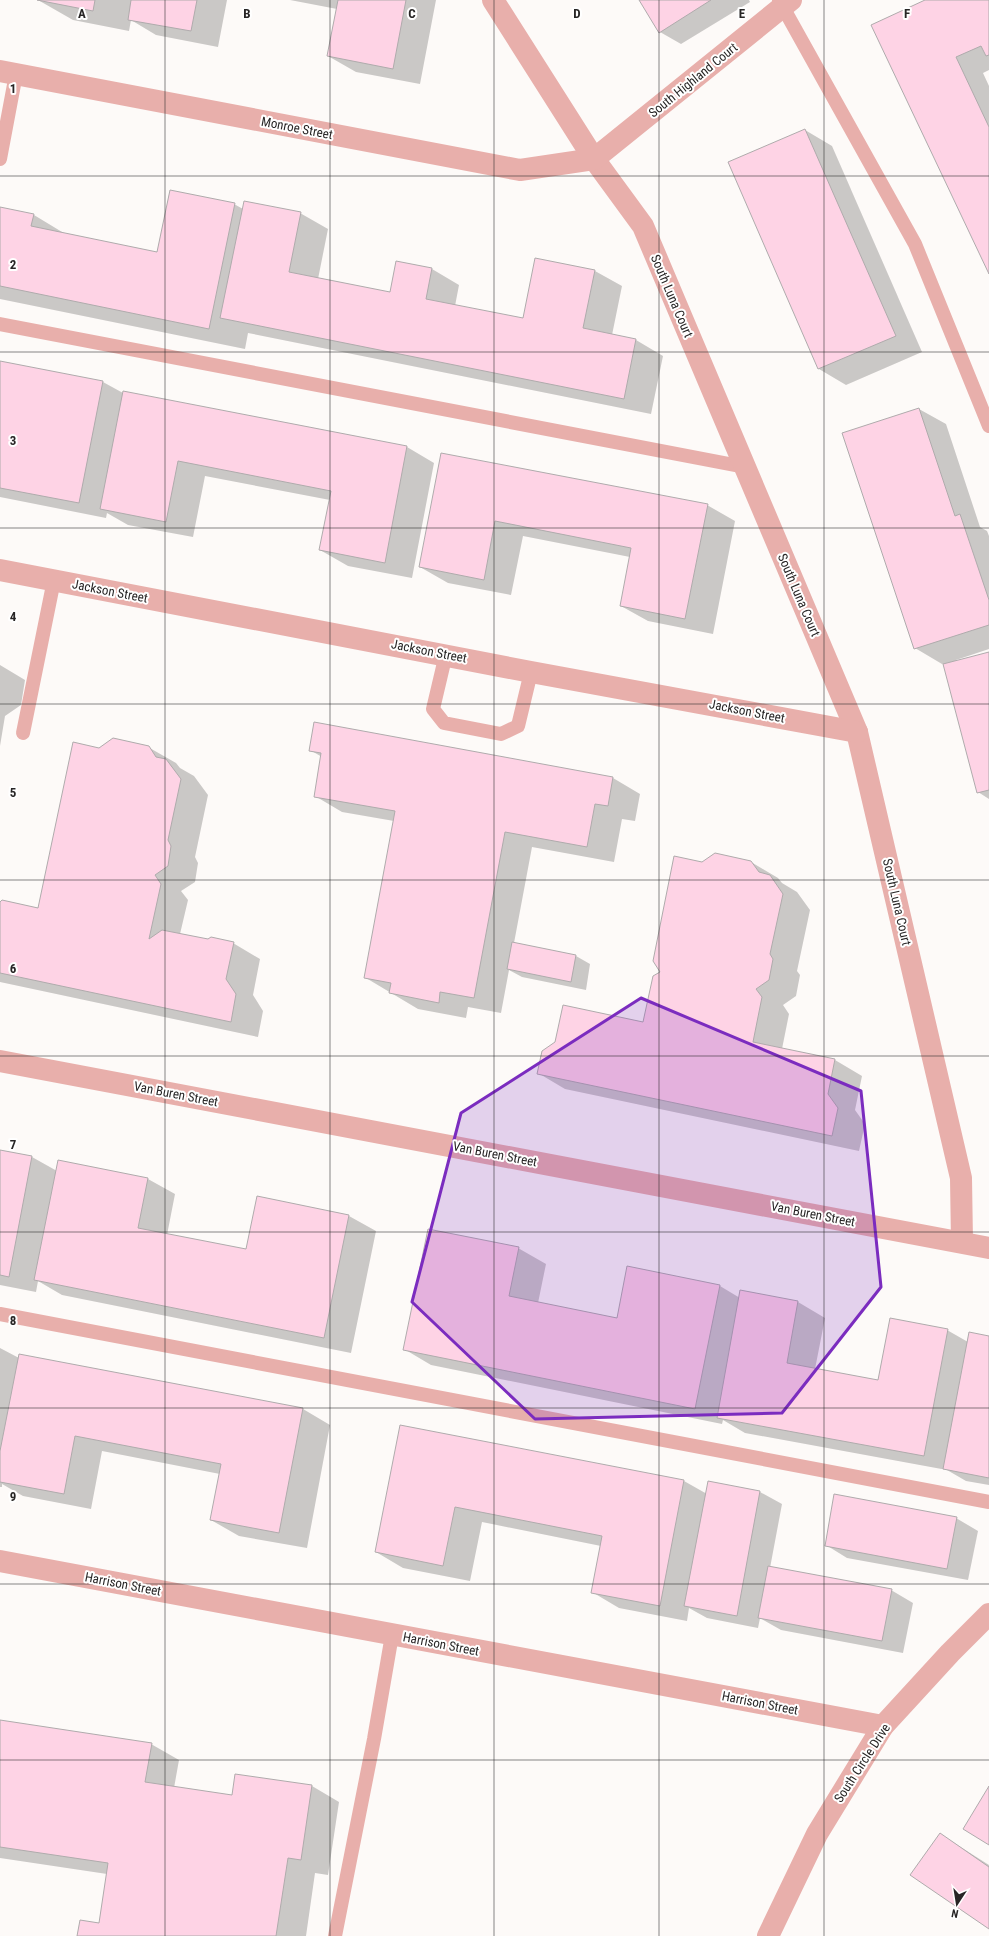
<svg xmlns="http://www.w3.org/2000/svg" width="989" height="1936" font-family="'Roboto Condensed',sans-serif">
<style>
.shadow{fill:#0003}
.building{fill:#fed3e5;stroke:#afabac}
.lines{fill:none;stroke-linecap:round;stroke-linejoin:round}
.service{stroke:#e8afab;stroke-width:14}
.minor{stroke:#e8afab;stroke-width:22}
.marked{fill:#7b2cbf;fill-opacity:0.2;stroke:#7b2cbf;stroke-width:3;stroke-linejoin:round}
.grid{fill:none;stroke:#272525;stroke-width:1;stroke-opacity:0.55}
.labels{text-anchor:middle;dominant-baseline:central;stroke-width:4;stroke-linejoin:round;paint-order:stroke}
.street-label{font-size:13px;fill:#272525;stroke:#fff}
.grid-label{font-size:13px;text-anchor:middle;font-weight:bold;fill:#272525;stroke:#fff;stroke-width:4;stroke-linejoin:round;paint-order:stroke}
</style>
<rect width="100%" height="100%" fill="#fdfaf8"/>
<g class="shadow">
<polygon points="38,0 227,0 218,47 156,35 131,20 129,31 73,20"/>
<polygon points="290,0 436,0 420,84 356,72 328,56 337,9"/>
<polygon points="640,0 749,0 750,2 681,44 660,32"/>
<polygon points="927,0 989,0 989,70 983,73 989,86 989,272"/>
<polygon points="805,130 832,146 922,352 846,385 819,369 729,163"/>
<polygon points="234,204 243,209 300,213 328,229 318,279 391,294 432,269 459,285 455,306 524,320 595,271 622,286 612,335 636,340 663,356 651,414 248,333 245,349 0,299 0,208 34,215 67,235 158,253"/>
<polygon points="0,362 103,382 123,393 123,392 407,447 434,463 412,578 348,566 320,550 330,500 205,476 193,537 128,525 107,513 106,518 0,497"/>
<polygon points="919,409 946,424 980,527 987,531 989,536 989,649 956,660 956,661 989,653 989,799 978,792 944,664 942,664 915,648"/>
<polygon points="442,454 707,505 735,521 713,634 648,621 621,606 630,557 523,536 511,595 448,583 420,567"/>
<polygon points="0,665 25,680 21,705 5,716 0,746"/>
<polygon points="148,747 176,763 180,768 194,776 208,795 195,857 198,863 195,882 181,891 188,900 180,934 208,940 233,943 260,959 253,995 263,1011 258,1037 0,982 0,903 38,909 99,749"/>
<polygon points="310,750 613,778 640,794 635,821 622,819 614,862 532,847 514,943 576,956 590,964 586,990 522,977 509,970 501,1013 468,1007 466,1018 418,1009 366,978 394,821 342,812 315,796 322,757"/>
<polygon points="751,862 778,878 782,883 797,892 810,910 797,971 800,975 796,996 783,1005 789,1014 782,1049 835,1060 862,1076 855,1110 865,1124 859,1151 565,1089 538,1073 644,1024 703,863"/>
<polygon points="0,1151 32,1157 57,1171 148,1179 175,1194 167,1235 247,1250 349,1216 376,1231 351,1353 62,1295 38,1281 36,1292 0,1285"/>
<polygon points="518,1248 546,1264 538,1303 618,1319 720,1286 740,1298 798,1302 825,1318 815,1369 879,1381 947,1330 968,1342 989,1337 989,1485 966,1481 947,1470 745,1433 723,1420 722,1424 431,1365 404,1349"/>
<polygon points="0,1348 19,1358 20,1355 303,1409 330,1425 307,1548 239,1536 211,1520 220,1474 102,1451 91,1509 23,1496 2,1484 2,1487 0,1487"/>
<polygon points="401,1426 684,1481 707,1494 709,1482 760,1492 782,1504 770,1568 891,1590 913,1603 903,1653 781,1630 760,1618 758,1628 707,1618 689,1608 687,1621 619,1608 592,1592 601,1546 482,1522 470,1581 403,1568 376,1552"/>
<polygon points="956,1518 978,1531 968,1580 847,1558 826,1545"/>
<polygon points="0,1722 151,1744 179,1760 174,1788 233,1796 236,1775 312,1786 339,1802 328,1875 315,1873 306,1936 78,1936 100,1924 107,1874 0,1858"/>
<polygon points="940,1834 989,1865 989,1928"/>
</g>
<g class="building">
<polygon points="37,0 95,0 93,11"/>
<polygon points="131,0 197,0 191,31 128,20"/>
<polygon points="338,0 406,0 393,69 327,56"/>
<polygon points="639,0 711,0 659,33"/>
<polygon points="925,0 989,0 989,55 986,56 981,46 956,57 989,127 989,274 871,25"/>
<polygon points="805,129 896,336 818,369 728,162"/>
<polygon points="170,190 235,203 209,329 0,286 0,207 34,214 31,226 157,252"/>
<polygon points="244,201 301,212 289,272 390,292 396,261 432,268 426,299 523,318 535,258 595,270 583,328 636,339 624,399 220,318"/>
<polygon points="0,361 103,381 79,503 0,488"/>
<polygon points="123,391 407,446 385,563 319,550 331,491 178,461 166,522 100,509"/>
<polygon points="919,408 955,516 960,514 989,600 989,625 914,649 842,433"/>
<polygon points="441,453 708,504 685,619 620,606 631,548 495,521 484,580 419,567"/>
<polygon points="989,652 989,790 977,793 943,664"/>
<polygon points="314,722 613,777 608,806 595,804 587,847 505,832 474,998 440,992 439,1003 389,993 391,983 364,978 395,811 314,797 321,753 309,751"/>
<polygon points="113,738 149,746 156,757 166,759 181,779 168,840 171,846 168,866 155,875 161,884 149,939 162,930 208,939 211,937 234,942 226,979 236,994 231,1022 0,973 0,902 2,900 38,908 73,742 99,748"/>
<polygon points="715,853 751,861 759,872 770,875 783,894 770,954 773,959 769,980 756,989 762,997 753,1042 835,1059 828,1094 838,1108 832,1136 537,1074 542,1051 555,1042 563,1005 643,1022 653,976 660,972 653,961 674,856 702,862"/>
<polygon points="512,942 576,955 571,982 507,969"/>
<polygon points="0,1150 32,1156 9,1277 0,1275"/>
<polygon points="58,1160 148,1178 138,1228 246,1249 257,1196 349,1215 324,1338 34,1280"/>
<polygon points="428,1229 519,1247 509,1296 617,1318 627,1266 720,1285 695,1409 403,1350"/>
<polygon points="740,1290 798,1301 787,1363 878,1380 890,1318 948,1329 924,1456 717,1418"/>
<polygon points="969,1332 989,1336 989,1478 943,1469"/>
<polygon points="19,1354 303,1408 279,1533 210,1520 221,1464 75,1436 64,1494 0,1482 0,1451"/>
<polygon points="400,1425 684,1480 660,1606 591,1593 602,1536 455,1507 443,1566 375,1552"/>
<polygon points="708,1481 760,1491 737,1616 684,1606"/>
<polygon points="834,1494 957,1517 947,1569 825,1546"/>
<polygon points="768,1566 892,1589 882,1641 758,1618"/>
<polygon points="0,1720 152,1743 145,1782 232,1795 235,1774 312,1785 301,1860 288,1858 276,1936 77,1936 80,1920 99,1923 108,1863 0,1847"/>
<polygon points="989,1786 989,1845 963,1829"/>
<polygon points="940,1833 989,1867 989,1929 910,1875"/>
</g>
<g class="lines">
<g class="service">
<polyline points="779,0 915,244 989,426"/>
<polyline points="0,159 16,74"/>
<polyline points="0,324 745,467"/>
<polyline points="446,654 433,709 444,723 501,734 518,726 531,672"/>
<polyline points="23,733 54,580"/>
<polyline points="0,1314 989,1502"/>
<polyline points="335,1936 374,1739 392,1635"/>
</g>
<g class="minor">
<polyline points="493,0 594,159 643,226 857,732 961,1178 962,1242"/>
<polyline points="0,71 520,170 594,159 791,0"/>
<polyline points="0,570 531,672 857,732"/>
<polyline points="0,1061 989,1248"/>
<polyline points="0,1561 883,1726"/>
<polyline points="768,1936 817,1834 883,1726 950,1653 989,1614"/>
</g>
</g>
<path class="marked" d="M641 998 861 1091 881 1287 782 1413 535 1419 412 1302 461 1113Z"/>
<path class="grid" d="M165 0V1936M330 0V1936M494 0V1936M659 0V1936M824 0V1936M0 176H989M0 352H989M0 528H989M0 704H989M0 880H989M0 1056H989M0 1232H989M0 1408H989M0 1584H989M0 1760H989"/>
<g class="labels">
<g class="street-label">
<text transform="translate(693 80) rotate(-39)">South Highland Court</text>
<text transform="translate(297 128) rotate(11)">Monroe Street</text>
<text transform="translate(672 296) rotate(67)">South Luna Court</text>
<text transform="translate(110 591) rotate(11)">Jackson Street</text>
<text transform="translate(799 595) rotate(67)">South Luna Court</text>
<text transform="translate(429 651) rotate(11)">Jackson Street</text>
<text transform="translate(747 711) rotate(11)">Jackson Street</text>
<text transform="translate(897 902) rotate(77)">South Luna Court</text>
<text transform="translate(176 1094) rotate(11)">Van Buren Street</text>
<text transform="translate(495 1154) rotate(11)">Van Buren Street</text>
<text transform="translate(813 1214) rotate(11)">Van Buren Street</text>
<text transform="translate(123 1584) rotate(11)">Harrison Street</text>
<text transform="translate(441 1644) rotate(11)">Harrison Street</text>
<text transform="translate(760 1703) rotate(11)">Harrison Street</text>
<text transform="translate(862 1763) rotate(-57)">South Circle Drive</text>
</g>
</g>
<g class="grid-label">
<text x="82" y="18">A</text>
<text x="247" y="18">B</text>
<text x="412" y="18">C</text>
<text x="577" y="18">D</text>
<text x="742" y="18">E</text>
<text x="907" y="18">F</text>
<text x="13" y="93">1</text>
<text x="13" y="269">2</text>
<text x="13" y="445">3</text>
<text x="13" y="621">4</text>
<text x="13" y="797">5</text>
<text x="13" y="973">6</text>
<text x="13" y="1149">7</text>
<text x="13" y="1325">8</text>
<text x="13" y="1501">9</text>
</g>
<g transform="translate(957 1904) rotate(192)" stroke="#ffffff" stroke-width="3" paint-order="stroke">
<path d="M0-3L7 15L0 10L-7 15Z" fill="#272525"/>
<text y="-6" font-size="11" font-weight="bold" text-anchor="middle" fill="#272525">N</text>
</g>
</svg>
